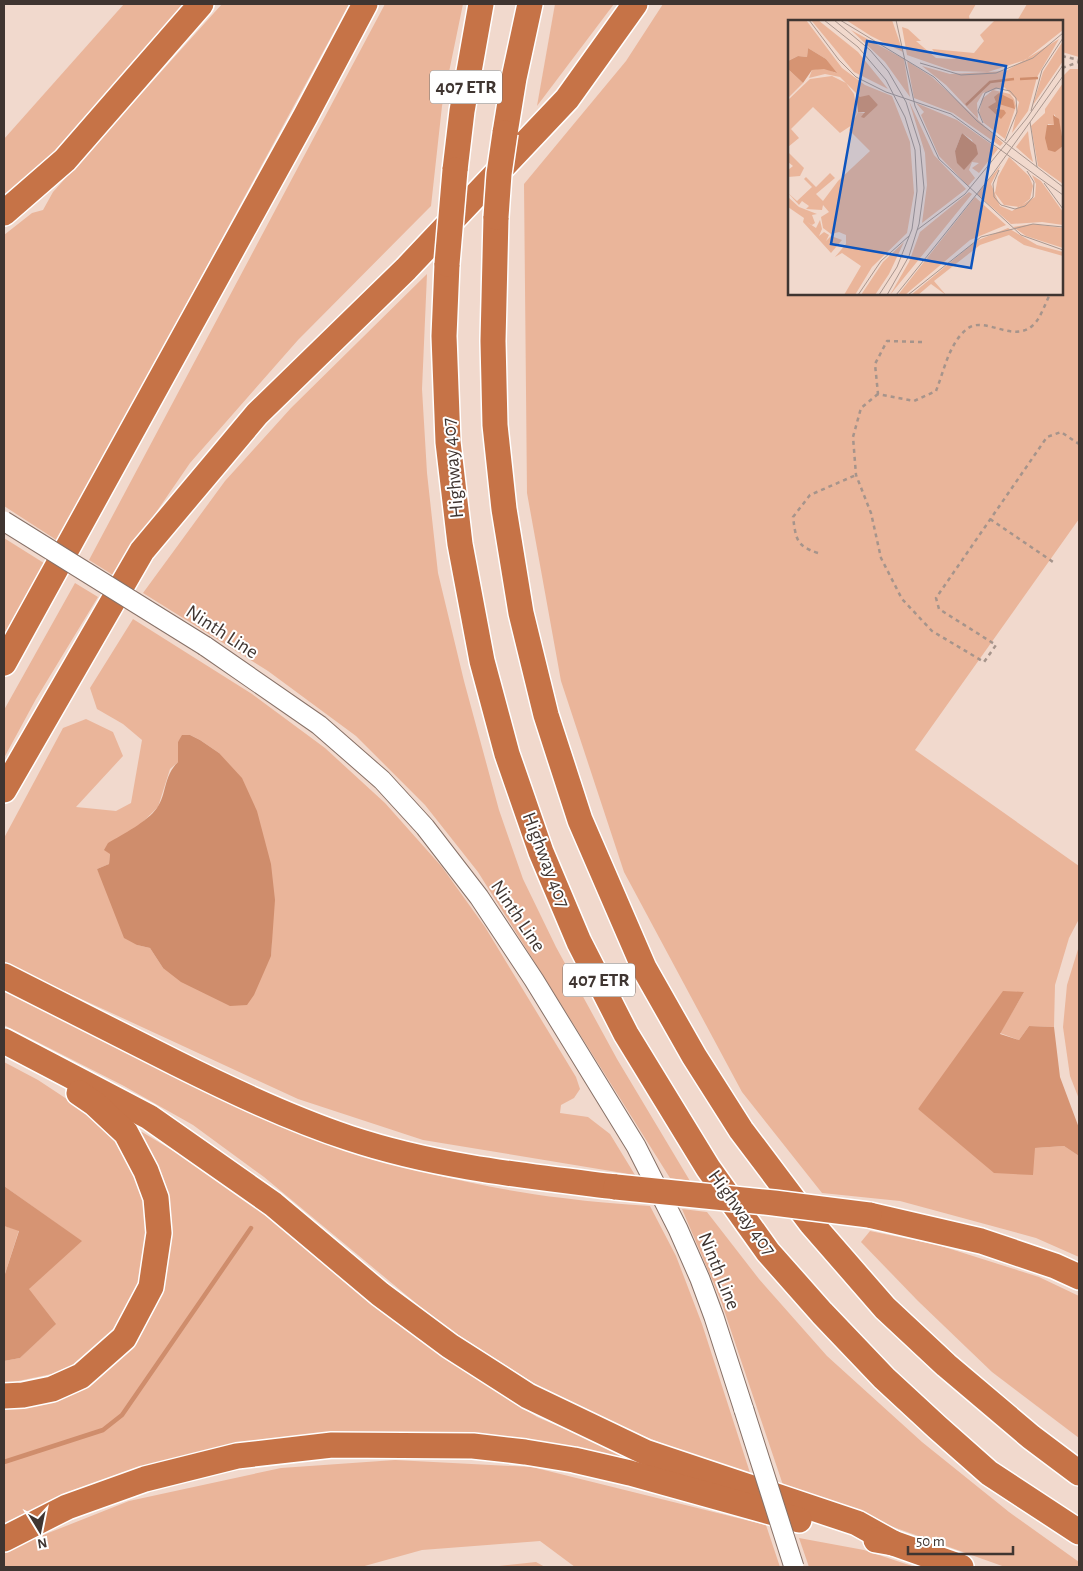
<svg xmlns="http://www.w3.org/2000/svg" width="1083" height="1571" font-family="'Alegreya Sans',sans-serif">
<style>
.green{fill:#eab59a;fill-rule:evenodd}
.forest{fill:#d69473}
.water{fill:#cf8d6c}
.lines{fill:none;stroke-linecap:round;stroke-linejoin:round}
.stream{stroke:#cf8d6c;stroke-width:4.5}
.secondary-casing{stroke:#877167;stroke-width:21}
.highway-casing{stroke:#fff;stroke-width:28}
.path{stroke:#a6948b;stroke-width:2.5;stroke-dasharray:4 4;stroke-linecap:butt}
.secondary{stroke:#fff;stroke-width:19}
.highway{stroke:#c67347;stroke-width:25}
.secondary-bridge-casing{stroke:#877167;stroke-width:21;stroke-linecap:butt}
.highway-bridge-casing{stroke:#fff;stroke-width:28;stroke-linecap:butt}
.secondary-bridge{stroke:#fff;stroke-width:19}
.highway-bridge{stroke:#c67347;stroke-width:25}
.labels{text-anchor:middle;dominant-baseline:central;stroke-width:4;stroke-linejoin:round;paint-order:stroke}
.shield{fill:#fff;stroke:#79726f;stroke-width:1}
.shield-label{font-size:19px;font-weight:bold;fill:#3f3531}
.street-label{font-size:20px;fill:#3f3531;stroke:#fff}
.inset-river{fill:none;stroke:#cf8d6c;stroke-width:2.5}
.inset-road{fill:none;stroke:#aa978f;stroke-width:1}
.view{fill:#0c54be;fill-opacity:0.15;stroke:#0c54be;stroke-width:2.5}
.inset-edge{fill:none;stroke:#3f3531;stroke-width:2.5}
</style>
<rect width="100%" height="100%" fill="#f1d9cd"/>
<g class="green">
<polygon points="124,4 188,4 169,34 4,209 4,139"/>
<polygon points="222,4 349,4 58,541 4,506 4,235 32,213 43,210 53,192"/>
<polygon points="385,4 463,4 442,106 431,206 298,340 190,463 113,575 89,560"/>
<polygon points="555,4 614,4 537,106"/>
<polygon points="663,4 976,4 969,16 970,21 789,21 789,294 1062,294 1062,77 1070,69 1079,69 1079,519 915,750 1079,866 1079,919 1069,938 1055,985 1054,1027 1029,1026 1019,1040 1000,1033 1024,992 918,1109 1035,1148 1064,1146 1079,1156 1079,1257 1036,1238 900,1201 822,1193 742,1092 624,872 561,681 527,493 524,184 626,61"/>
<polygon points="1027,4 1079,4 1079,57 1062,52 1062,21 1017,21"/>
<polygon points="427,274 422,389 427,473 438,573 464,681 499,810 523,879 556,947 617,1059 690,1181 670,1178 478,872 425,805 356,736 268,671 143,593 225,481 291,408"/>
<polygon points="4,538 47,565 4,648"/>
<polygon points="75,583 98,597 36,699 4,758 4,710"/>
<path d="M133 619 252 694 325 748 385 803 442 867 485 927 576 1077 580 1089 574 1098 561 1105 560 1113 588 1117 610 1134 635 1175 423 1140 298 1099 27 974 4 961V838L63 728 86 719 113 732 123 756 76 807 116 811 131 803 142 740 123 724 97 709 90 688ZM190 735 200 740 219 753 272 936 271 956 163 968 150 948 137 945 97 869 109 864 110 854 158 807 170 769 178 762V742Z"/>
<polygon points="1079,946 1079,1099 1070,1076 1063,1027 1067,985"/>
<path d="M4 989C51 1013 98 1037 145 1061 208 1093 272 1125 339 1147 411 1171 488 1189 563 1198 592 1202 621 1204 650 1206L676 1256 702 1324 752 1479 641 1435 543 1389 441 1324 264 1177 193 1125 124 1086 4 1025Z"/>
<polygon points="4,1062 38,1080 91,1115 123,1147 140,1181 148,1214 149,1251 141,1290 123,1323 99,1350 66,1371 4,1384 4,1361 20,1358 55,1324 28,1289 81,1241 4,1186"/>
<polygon points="139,1132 142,1132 232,1186 431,1348 537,1417 633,1458 631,1465 328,1437 4,1526 4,1406 30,1404 160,1296"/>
<polygon points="682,1209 707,1212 759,1279 827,1356 922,1442 1009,1512 1079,1562 1079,1567 1005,1567 784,1488 721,1301"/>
<polygon points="4,1226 19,1230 4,1277"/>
<polygon points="870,1231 938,1245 1039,1277 1079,1296 1079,1438 992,1372 918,1301 861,1242"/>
<polygon points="395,1460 532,1467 766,1525 780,1567 575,1567 540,1541 422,1550 361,1567 4,1567 4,1552 13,1547 129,1501 281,1468"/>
<polygon points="799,1538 864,1550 915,1567 809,1567"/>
<polygon points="536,1562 545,1567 437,1567 499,1566"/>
</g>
<g class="forest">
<polygon points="1003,991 1024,992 1000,1034 1019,1040 1029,1026 1054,1027 1060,1077 1079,1128 1079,1156 1064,1146 1035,1148 1033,1175 994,1173 918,1109"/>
<polygon points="4,1186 82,1241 29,1289 56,1324 20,1358 4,1361 4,1277 19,1231 4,1226"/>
</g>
<path class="water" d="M182 735H190L200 740 219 753 242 778 257 811 271 864 275 900 271 956 254 995 247 1005 230 1006 181 982 163 968 150 948 137 945 124 938 97 869 109 864 110 854 104 850 108 843C123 834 147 822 157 808 167 794 163 777 178 762V742Z"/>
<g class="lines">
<polyline class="stream" points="4,1462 103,1430 122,1415 251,1228"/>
<defs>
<polyline id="secondary" points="205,646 319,725 382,780 425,827 479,897 534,980 636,1146 678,1229 700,1279 714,1317 744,1410"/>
<g id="highway">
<polyline points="505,133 514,78 530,4"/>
<polyline points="455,170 462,111 481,4"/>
<polyline points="4,213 65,160 201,4"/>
<polyline points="496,217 493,341 495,425 504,509 521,613 546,715 580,820 644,968 694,1056 741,1130 811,1223 885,1308 946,1365 1031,1437 1079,1473"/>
<polyline points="447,264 444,336 448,442 460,544 482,661 507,754 541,852 579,942 626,1034 708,1168 768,1252 822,1313 884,1378 937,1427 989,1473 1079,1532"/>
<polyline points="4,663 305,117 365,4"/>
<polyline points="4,790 142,551 257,414 406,269 567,99 635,4"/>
<path d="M4 976C61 1005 118 1034 176 1063 232 1091 289 1118 349 1138 436 1167 526 1176 616 1187"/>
<polyline points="4,1041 149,1117 273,1204 380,1294 450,1346 528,1396 645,1452 857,1523 893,1543"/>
<polyline points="869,1215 981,1241 1055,1266 1079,1277"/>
<polyline points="4,1396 23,1395 52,1389 81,1376 124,1338 151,1287 159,1233 156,1198 146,1171 126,1133 95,1104 79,1093"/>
<polyline points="4,1539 67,1507 145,1479 237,1456 332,1445 473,1446 525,1452 574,1460 630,1473 799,1520"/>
<polyline points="876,1540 893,1543 961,1567"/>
</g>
</defs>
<use href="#secondary" class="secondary-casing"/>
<use href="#highway" class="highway-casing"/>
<g class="path">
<polyline points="1062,56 1079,60"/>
<polyline points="1062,68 1079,62"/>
<path d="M922 342 887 341 875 364 878 394 914 401 936 391C944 371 949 343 967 329 985 314 1016 347 1036 322 1042 314 1046 302 1050 294"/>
<polyline points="878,394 861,408 853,437 856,475 871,513 881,558 902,599 932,631 984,662 996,645 939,609 936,598 1047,437 1061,432 1079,444"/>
<polyline points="990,519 1053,562"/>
<path d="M818 553C796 546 796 539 793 517L810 495 856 475"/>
</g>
<use href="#secondary" class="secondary"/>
<use href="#highway" class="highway"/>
<defs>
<g id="secondary-bridge">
<polyline points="4,521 205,646"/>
<polyline points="744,1410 794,1567"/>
</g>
<g id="highway-bridge">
<polyline points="496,217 499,174 505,133"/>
<polyline points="447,264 455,170"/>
<polyline points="616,1187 774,1203 869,1215"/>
</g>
</defs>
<use href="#secondary-bridge" class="secondary-bridge-casing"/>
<use href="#highway-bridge" class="highway-bridge-casing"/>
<use href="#secondary-bridge" class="secondary-bridge"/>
<use href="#highway-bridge" class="highway-bridge"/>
</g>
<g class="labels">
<g class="shield">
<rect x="430" y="70.5" width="72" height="33" rx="4"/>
<rect x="563" y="963.5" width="72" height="33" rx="4"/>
</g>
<g class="shield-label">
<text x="466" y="87">407 ETR</text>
<text x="599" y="980">407 ETR</text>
</g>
<g class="street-label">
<text transform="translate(453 468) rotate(-95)">Highway 407</text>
<text transform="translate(222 632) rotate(33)">Ninth Line</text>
<text transform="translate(546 860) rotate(69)">Highway 407</text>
<text transform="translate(518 916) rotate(56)">Ninth Line</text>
<text transform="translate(742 1213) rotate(54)">Highway 407</text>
<text transform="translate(719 1271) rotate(68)">Ninth Line</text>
</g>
</g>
<g transform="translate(788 20)">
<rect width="275" height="275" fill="#f1d9cd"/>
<path d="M0 0H18L54 48 77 65 104 76 122 122 126 173 119 213 84 247 67 275H56L73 246 54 233 47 237 58 224V215L51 212 43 214 35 208 33 197 41 192 35 185 34 190 18 189 21 186 14 181 11 185 0 173 9 181 24 167 16 159 18 157 28 167 42 153 47 158 28 174 35 181 50 161 82 131 61 110 70 92 77 93 90 85 72 77 52 57 37 54 21 58 24 50 36 48 48 53 38 39 20 28 19 37 10 36 0 41ZM23 0H30L70 32 100 69 66 52ZM58 0H104L115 32 83 16ZM207 0H275V10L237 40 200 52 165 51 119 35 114 7 120 9 133 21H128L148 38 164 39 173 37 149 35 144 29 186 33 196 21 192 15ZM63 10 116 39 122 77 97 42ZM271 19 249 57 240 91 224 113 231 82 216 67 195 73 189 83 190 99 158 65 134 46 162 54 218 51ZM275 21V41L245 85 255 52ZM119 41 144 57 215 123 212 126 165 93 126 78ZM0 49 15 63 0 78ZM44 56 58 63 66 74 69 92 64 105 52 113 25 87 3 109 11 118 0 127V80L22 59ZM275 63V125L271 101 266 94V105L260 104 258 114 269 130 275 126V164L250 146 243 106 257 93V89ZM205 70 222 74 226 79 228 86 217 119 196 103 191 93 194 79ZM121 81 146 135 178 169 134 203 139 165 137 133ZM128 83 169 100 210 129 191 153 184 148 191 143 184 142 181 150 187 158 180 166 151 136 133 95 136 92ZM174 113 184 120 188 135 176 149 167 131ZM240 111 242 129 245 142 228 127ZM0 132 16 148 12 156 0 157V150L5 146 0 142ZM221 137 241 156 245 166 242 179 231 187 216 185 207 173 210 157ZM213 145 203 164 212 186 224 191 247 177 248 164 244 155 253 161 275 192V205L254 202 223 204 189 174ZM181 172 184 174 102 275 121 242 132 212ZM0 177 11 187 29 194 24 195 27 203 24 205 19 202 28 208 32 200 34 209 31 216 36 212 41 215 38 221 43 216 54 220 43 233 15 202 16 198 0 187ZM187 177 218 205 182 220 117 275H110ZM245 204 275 208V228L238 216 225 207ZM220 208 249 225 275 232V236L236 225 221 215 192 225 146 261 158 275 143 264 130 275H123L188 221ZM116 222 101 254 87 275H73L95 242Z" fill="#eab59a" fill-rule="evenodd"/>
<path d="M20 28 38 39 49 53 36 49 24 50 15 63 0 49V41L10 36 19 37ZM68 73 72 77 81 75 90 85 76 98 73 97 77 92H70ZM211 73 225 80 227 89 211 84 208 89 216 90 218 93 213 99 200 87 208 82 206 77Z" fill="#d69473"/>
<path d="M265 95 271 99 275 122V126L267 132 260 130 257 118 259 105H266ZM174 113 188 125 190 134 176 150 169 143 167 131Z" fill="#cf8d6c"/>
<path class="inset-river" d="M232 59 250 58M178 85 202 62 226 59"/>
<path class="inset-road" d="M21 0 51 40 68 57 98 72 163 94 275 175M36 0 70 27 98 60 117 97 127 130 129 171 124 209 109 247 91 275M46 0 82 30 100 51 118 82 132 126 136 168 131 204 121 236 99 275M52 0 146 57 189 101 275 167M108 0 127 86 151 139 233 215 275 230M132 43 173 55 208 53 245 38 275 13M243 91 254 50 275 18M242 102 249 147M195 103 190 91 197 73 208 68 222 71 228 78 229 92 217 121M211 150 205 164 206 177 213 185 227 189 237 186 245 177 246 162 239 151M256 163 275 189M129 210 177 174 239 98 275 45M70 275 93 241 121 216M108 275 204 155 275 56M120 275 193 217 245 204 275 207"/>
<path class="view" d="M79 21 218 46 183 248 43 224Z"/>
<rect width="275" height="275" class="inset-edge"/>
</g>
<rect width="1083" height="1571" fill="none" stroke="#3f3531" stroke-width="10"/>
<g transform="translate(40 1531) rotate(170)" stroke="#ffffff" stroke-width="4" paint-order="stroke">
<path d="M0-4L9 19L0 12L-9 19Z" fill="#3f3531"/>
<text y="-8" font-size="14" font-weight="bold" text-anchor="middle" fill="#3f3531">N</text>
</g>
<path d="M908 1546v8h105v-8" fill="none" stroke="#3f3531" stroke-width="2.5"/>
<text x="916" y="1546" font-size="15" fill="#3f3531" stroke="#ffffff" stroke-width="4" paint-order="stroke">50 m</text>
</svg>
